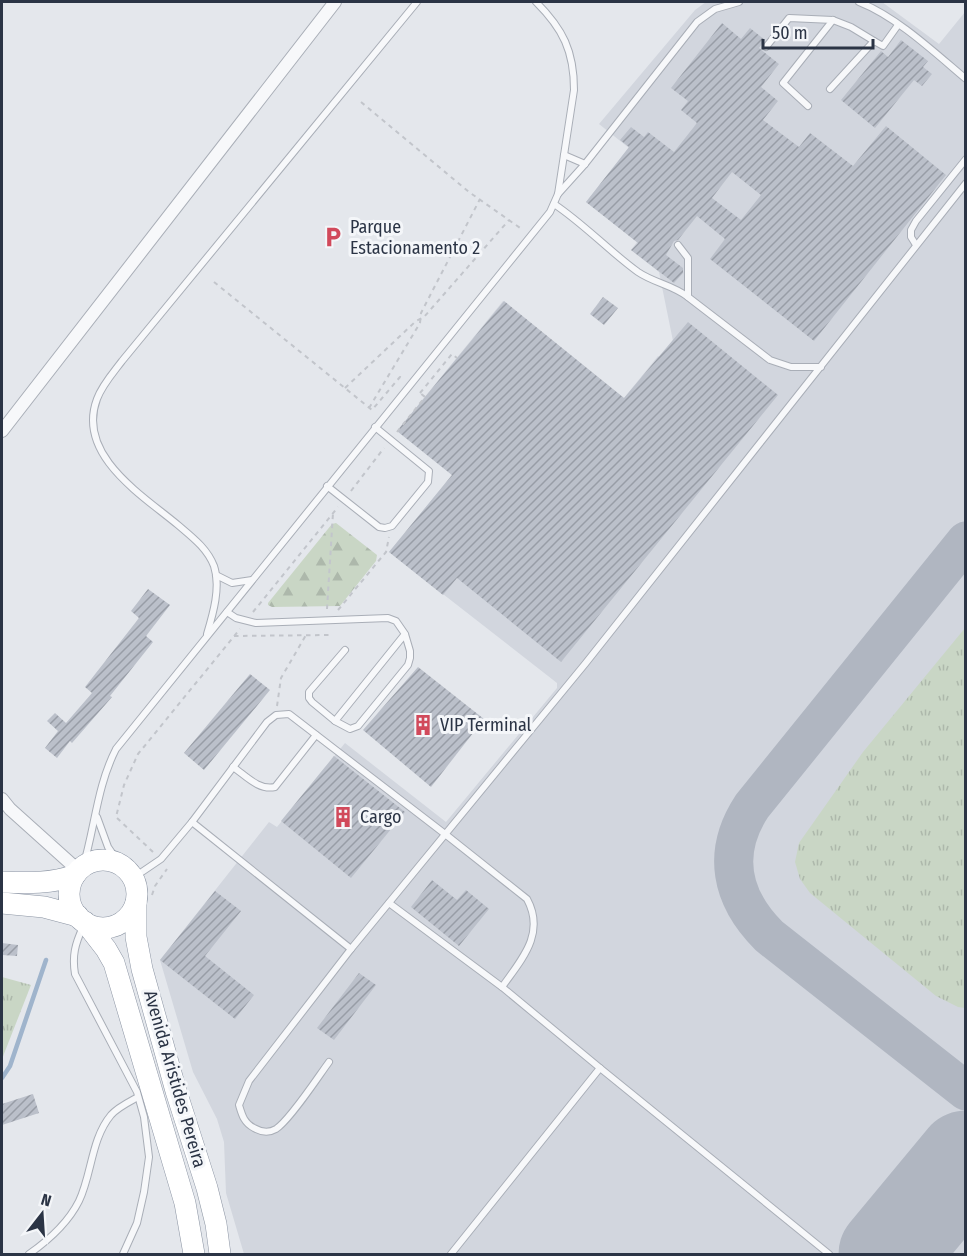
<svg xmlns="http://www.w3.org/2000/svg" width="967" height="1256" font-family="'Fira Sans Condensed',sans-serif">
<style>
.built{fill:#d2d6de}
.grass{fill:url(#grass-tufts)}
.forest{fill:url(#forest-firs)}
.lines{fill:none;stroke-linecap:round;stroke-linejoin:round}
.stream{stroke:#9fb4cc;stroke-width:4.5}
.taxiway{stroke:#b0b6c1;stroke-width:39}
.runway{stroke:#b0b6c1;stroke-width:99}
.building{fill:url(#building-hatch);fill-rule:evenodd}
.lane-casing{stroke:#a9aeb7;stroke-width:8}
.street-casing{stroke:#a9aeb7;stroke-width:14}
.highway-casing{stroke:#8b94a3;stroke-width:22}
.path{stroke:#c2c5cb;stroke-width:2;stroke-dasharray:4.5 4.5;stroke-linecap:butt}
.lane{stroke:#f7f8fa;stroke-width:6}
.street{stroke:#f7f8fa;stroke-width:12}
.highway{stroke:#fff;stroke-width:21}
.labels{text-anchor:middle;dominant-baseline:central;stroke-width:6;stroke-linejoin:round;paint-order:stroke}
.poi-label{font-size:18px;fill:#2b3445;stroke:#f4f6f9;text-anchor:start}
.street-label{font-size:18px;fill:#2b3445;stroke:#f4f6f9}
</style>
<defs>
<pattern id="grass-tufts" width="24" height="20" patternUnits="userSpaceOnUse" patternTransform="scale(1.5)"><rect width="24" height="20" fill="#c9d6c5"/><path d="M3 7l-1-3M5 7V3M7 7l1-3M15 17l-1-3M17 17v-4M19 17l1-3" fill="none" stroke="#adb8ab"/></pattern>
<pattern id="forest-firs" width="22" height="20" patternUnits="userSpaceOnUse" patternTransform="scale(1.5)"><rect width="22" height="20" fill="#c9d6c5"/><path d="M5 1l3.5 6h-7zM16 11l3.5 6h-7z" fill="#adb8ab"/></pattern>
<pattern id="building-hatch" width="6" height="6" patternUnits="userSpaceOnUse" patternTransform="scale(1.5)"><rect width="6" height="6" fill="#bbc0ca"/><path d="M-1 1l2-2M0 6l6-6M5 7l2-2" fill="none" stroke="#989da6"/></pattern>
</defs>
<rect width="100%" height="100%" fill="#e4e7ec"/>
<polygon class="built" points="706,2 882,2 939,44 965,12 965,1254 244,1254 226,1193 224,1142 217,1119 193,1072 160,960 269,822 277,827 345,743 446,822 557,688 557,683 389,552 452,475 397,431 503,301 624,398 658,356 666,361 673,341 659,272 631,250 637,242 586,202 629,148 599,124 695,10"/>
<g class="grass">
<polygon points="965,628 965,1008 958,1007 936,996 810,893 800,879 795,862 799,843 863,752"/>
<polygon points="2,977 31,985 2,1059"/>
</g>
<polygon class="forest" points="336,523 377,555 376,561 340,606 272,607 268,605 268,603 332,524"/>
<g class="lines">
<polyline class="stream" points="2,1078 10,1066 46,960"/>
<path class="taxiway" d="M966 541 752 806C721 853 731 898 769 936L966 1091"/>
<polyline class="runway" points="888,1254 966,1160"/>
</g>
<g class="building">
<path d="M722 23 741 39 750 28 765 40 759 48 779 64 761 87 778 101 763 120 799 147 810 133 853 166 886 126 946 175 814 341 710 259 725 239 697 216 678 240 674 241 666 255 683 268V273L674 283 631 250 638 243 586 202 629 147 620 140 631 127 644 137 648 132 674 152 697 123 681 110 688 101 671 88ZM732 172 761 195 741 220 712 198Z"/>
<polygon points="901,40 928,61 923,67 932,74 922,86 914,80 875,128 841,100 881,51 888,57"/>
<polygon points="603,297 618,308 604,325 590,314"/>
<polygon points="504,301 624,398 688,322 778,395 561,662 457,578 443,595 389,552 452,475 397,431"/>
<polygon points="148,589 170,605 146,636 153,642 110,696 112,697 72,743 70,741 57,758 45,748 58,731 47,721 55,713 66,723 92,693 85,687 139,618 131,611"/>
<polygon points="418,667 484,719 431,787 363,730"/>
<polygon points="250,674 270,690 204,770 184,753"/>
<polygon points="334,756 405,812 351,878 281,821"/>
<polygon points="432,880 457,900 466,890 489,909 459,946 411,907"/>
<polygon points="215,891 241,911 205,956 254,995 235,1019 160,960"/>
<polygon points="2,943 18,945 17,956 2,955"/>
<polygon points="359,973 376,985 334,1040 317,1028"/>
<polygon points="33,1094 39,1113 2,1125 2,1104"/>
</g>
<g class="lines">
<defs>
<g id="lane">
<path d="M859 2C897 17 934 52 966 79"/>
<polyline points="766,47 789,18 833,20 851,27 874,41"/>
<polyline points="830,89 874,41 883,46 898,25"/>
<polyline points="808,106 783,83 833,20"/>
<polyline points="564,155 585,164"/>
<polyline points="558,194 585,164 697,22 715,9 739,2"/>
<path d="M554 204C584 224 609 251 638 272 654 283 673 285 688 297V258L678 245"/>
<polyline points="916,245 911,237 911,230 916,221 966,159"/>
<polyline points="688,297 770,360 791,367 821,367"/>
<polyline points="327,486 379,527 385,528 392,526 428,482 429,471 375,427"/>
<polyline points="216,575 232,583 252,580"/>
<polyline points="227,612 236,618 256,623 388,618 396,621 405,634 410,651 410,658 408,665 358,726 350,729 335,721 405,634"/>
<path d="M207 634C213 614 221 587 214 566 207 548 192 537 178 525 142 495 76 455 97 399 102 385 113 373 122 361L417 2"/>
<polyline points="335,721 312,702 309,698 309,692 345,650"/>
<path d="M233 767C245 775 259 791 275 787L316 735"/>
<polyline points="97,817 108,847 121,866"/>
<polyline points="192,822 351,949"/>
<path d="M83 867C95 827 97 786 116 749L550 212 558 194 574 90C574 51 563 29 536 2"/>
<path d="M133 878 161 859 192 822 267 722 276 715 289 714 445 834 527 899C546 934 521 960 502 987"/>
<polyline points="389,903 502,987 600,1068"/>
<path d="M83 927C75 944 72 956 75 974L137 1092 144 1117 149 1157 144 1192 137 1223 123 1254"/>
<path d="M329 1062C318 1077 290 1120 276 1129 269 1133 261 1132 254 1128 244 1123 242 1115 239 1105L249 1081 351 949 585 664 966 183"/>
<path d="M29 1254C49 1240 68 1223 79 1201 92 1174 91 1139 111 1115 118 1107 129 1102 138 1097"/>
<polyline points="451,1254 600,1068 829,1254"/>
</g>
<g id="street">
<polyline points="2,431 335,2"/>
<polyline points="2,799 10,809 79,871"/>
</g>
<g id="highway">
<circle cx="103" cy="894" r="34"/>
<path d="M2 882C25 883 53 884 75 875"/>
<polyline points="2,903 44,907 78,916"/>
<polyline points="136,903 136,937 142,969 176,1091 207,1188 216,1224 220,1254"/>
<polyline points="85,922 106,949 114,963 185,1203 194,1254"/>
</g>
</defs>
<use href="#lane" class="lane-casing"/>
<use href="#street" class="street-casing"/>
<use href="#highway" class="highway-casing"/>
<g class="path">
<polyline points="361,102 469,192 523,230"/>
<polyline points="214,282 372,410 400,377 402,378"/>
<polyline points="345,388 416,321 424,317 509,220"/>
<polyline points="420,393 452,354 457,358"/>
<polyline points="369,408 420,323 421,313 480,199"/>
<polyline points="397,432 425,397 420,393"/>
<polyline points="351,491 384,448"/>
<polyline points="327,609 333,513"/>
<polyline points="338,610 386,552 389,537"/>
<polyline points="253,612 338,507"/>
<polyline points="234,636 329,635"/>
<polyline points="277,706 281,678 306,635"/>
<polyline points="153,852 116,817 124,785 138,754 240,629"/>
<polyline points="152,895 155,886 167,869"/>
</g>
<use href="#lane" class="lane"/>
<use href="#street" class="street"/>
<use href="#highway" class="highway"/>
</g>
<defs>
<symbol id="parking-bare" viewBox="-9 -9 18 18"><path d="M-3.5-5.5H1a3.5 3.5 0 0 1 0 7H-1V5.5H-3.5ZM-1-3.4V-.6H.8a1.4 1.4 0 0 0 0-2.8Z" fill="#d1495b" stroke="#f4f6f9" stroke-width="2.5" paint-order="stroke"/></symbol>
<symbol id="building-bare" viewBox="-9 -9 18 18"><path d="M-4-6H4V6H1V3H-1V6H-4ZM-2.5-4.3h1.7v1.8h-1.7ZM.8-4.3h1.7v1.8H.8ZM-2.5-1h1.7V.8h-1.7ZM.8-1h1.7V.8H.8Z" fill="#d1495b" stroke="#f4f6f9" stroke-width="2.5" paint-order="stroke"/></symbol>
</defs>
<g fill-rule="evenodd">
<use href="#parking-bare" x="318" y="222" width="30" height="30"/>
<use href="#building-bare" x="408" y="710" width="30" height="30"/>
<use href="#building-bare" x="328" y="802" width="30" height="30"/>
</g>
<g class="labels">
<g class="poi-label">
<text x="350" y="227">Parque<tspan x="350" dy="21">Estacionamento 2</tspan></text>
<text x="440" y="725">VIP Terminal</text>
<text x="360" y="817">Cargo</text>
</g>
<g class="street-label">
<text transform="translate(175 1079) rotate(74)">Avenida Aristides Pereira</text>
</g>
</g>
<rect width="967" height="1256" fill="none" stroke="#2b3445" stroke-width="6"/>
<g transform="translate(42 1214) rotate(17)" stroke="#f4f6f9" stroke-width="4.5" paint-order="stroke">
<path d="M0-4.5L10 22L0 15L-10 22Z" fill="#2b3445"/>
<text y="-9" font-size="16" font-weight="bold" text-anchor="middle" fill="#2b3445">N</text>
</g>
<path d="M763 39v9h110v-9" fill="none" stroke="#2b3445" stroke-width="3"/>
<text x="772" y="39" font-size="18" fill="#2b3445" stroke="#f4f6f9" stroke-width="4.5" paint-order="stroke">50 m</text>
</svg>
